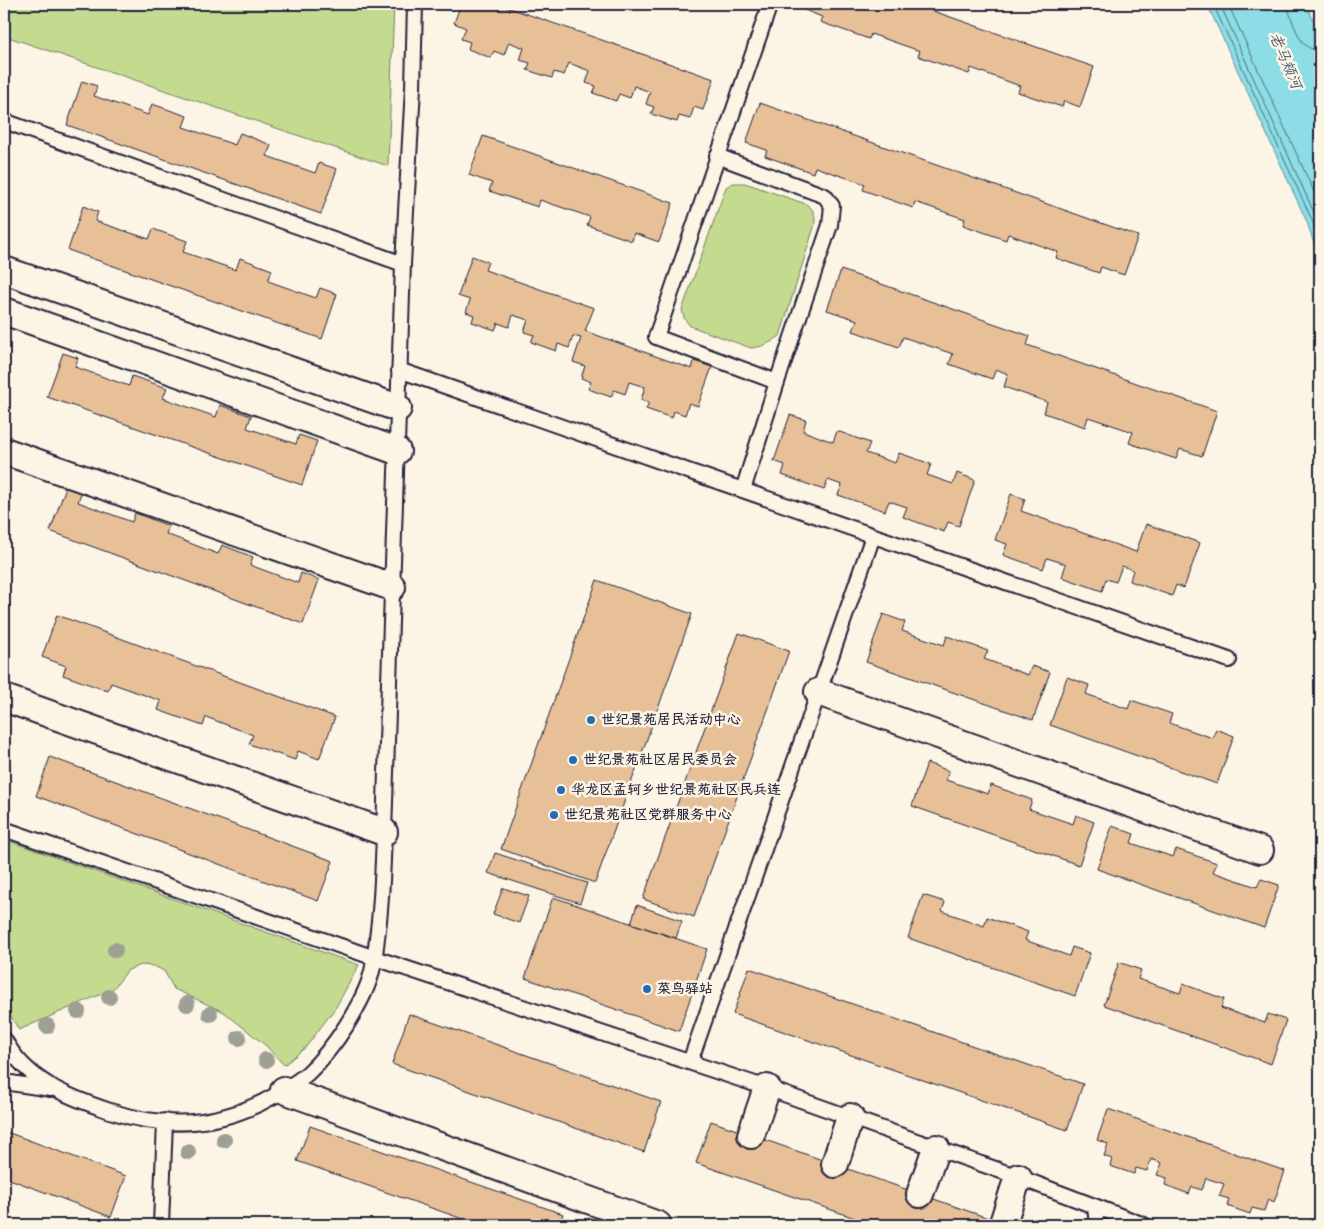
<svg xmlns="http://www.w3.org/2000/svg" width="1324" height="1229" font-family="Kalam,'LXGW WenKai TC',sans-serif">
<style>
.green{fill:#c3da8f;stroke:#727e65}
.water{fill:#8cdde5;stroke:#6292a1}
.lines{fill:none;stroke-linecap:round;stroke-linejoin:round}
.shore{stroke:#4c6d7f;stroke-width:1}
.building{fill:#e8c098;stroke:#22223b}
.service-casing{stroke:#22223b;stroke-width:18}
.minor-casing{stroke:#22223b;stroke-width:30}
.service{stroke:#fcf5e5;stroke-width:14}
.minor{stroke:#fcf5e5;stroke-width:26}
.tree{fill:#9e9f95}
.poi-dot{fill:#1f6fb2;stroke:#fcf5e5;stroke-width:2}
.labels{text-anchor:middle;dominant-baseline:central;stroke-width:5;stroke-linejoin:round;paint-order:stroke}
.poi-label{font-size:14px;font-weight:bold;fill:#22223b;stroke:#fcf5e5;text-anchor:start}
.water-label{font-size:15px;font-style:italic;fill:#425a6e;stroke:#fcf5e5}
</style>
<rect width="100%" height="100%" fill="#fcf5e5"/>
<filter id="ink" filterUnits="userSpaceOnUse"><feTurbulence type="fractalNoise" baseFrequency=".02" numOctaves="2"/><feDisplacementMap in="SourceGraphic" scale="10" xChannelSelector="R" yChannelSelector="G"/><feConvolveMatrix kernelMatrix="1 2 1 2 8 2 1 2 1" color-interpolation-filters="sRGB"/></filter>
<g filter="url(#ink)">
<g class="green">
<polygon points="10,4 394,4 388,166 8,37"/>
<path d="M733 183H745L806 204C814 209 815 214 815 224L780 336C770 343 763 347 751 348L690 326 684 318 682 310 726 187Z"/>
<polygon points="4,839 359,965 336,1007 306,1047 284,1065 265,1045 224,1012 174,989 164,971 154,966 141,965 128,970 113,989 19,1030 4,1005"/>
</g>
<polygon class="water" points="1207,4 1306,4 1320,36 1320,263 1307,222"/>
<g class="lines">
<g class="shore">
<polyline points="1213,4 1312,220 1320,246"/>
<polyline points="1220,4 1320,226"/>
<polyline points="1228,4 1320,205"/>
<path d="M1288 4C1288 13 1298 38 1305 45 1310 49 1315 50 1320 50"/>
</g>
</g>
<g class="building">
<polygon points="461,4 498,4 714,79 703,110 694,107 690,119 679,116 677,122 651,114 654,107 646,104 650,92 634,86 630,98 619,94 616,101 593,93 596,86 586,83 590,71 569,63 564,75 554,72 552,78 527,70 530,63 520,60 524,48 509,42 504,55 494,51 491,58 468,49 470,42 461,39 466,28 454,23"/>
<polygon points="804,4 913,4 1094,67 1080,107 1064,101 1062,107 1018,92 1020,86 971,68 969,74 918,56 920,51 871,34 869,39 820,22 822,17 802,9"/>
<polygon points="82,81 97,86 94,96 148,115 152,104 187,116 183,127 235,145 240,133 271,145 267,156 315,173 319,163 337,169 321,214 67,125"/>
<polygon points="760,103 1138,236 1124,275 1101,267 1099,273 1056,258 1058,252 1008,234 1006,240 963,225 965,219 915,202 913,208 863,190 865,184 815,167 813,173 765,156 767,150 746,143"/>
<polygon points="483,136 673,203 659,242 634,233 632,241 587,225 590,217 540,200 538,207 489,191 492,183 469,175"/>
<polygon points="83,206 98,212 95,221 149,239 153,229 187,241 183,252 236,270 240,258 272,270 268,281 316,298 320,288 337,294 322,339 68,250"/>
<polygon points="472,256 488,262 485,270 594,308 585,331 692,369 694,361 712,367 698,406 689,403 685,415 674,411 672,418 646,409 649,402 641,400 645,387 629,382 625,394 614,390 611,397 588,389 591,382 581,378 585,366 573,362 581,338 573,336 569,348 558,344 556,351 531,342 534,335 524,332 528,320 513,315 509,327 498,323 495,330 472,322 474,315 466,312 470,300 458,296"/>
<polygon points="841,270 1030,336 1027,345 1217,411 1202,456 1180,449 1176,459 1129,443 1133,432 1088,417 1085,427 1044,413 1047,402 1004,387 1008,374 996,369 992,379 949,364 953,354 903,337 899,347 853,331 857,320 827,310"/>
<polygon points="63,353 78,358 75,367 129,386 132,376 167,388 163,398 216,417 220,405 251,416 247,428 296,444 299,435 317,441 302,485 47,397"/>
<polygon points="790,415 806,420 803,431 833,442 837,431 870,443 866,453 895,463 899,453 931,464 927,475 953,484 957,473 975,480 959,526 948,522 944,532 903,517 907,507 889,501 885,511 838,495 842,485 828,480 824,490 782,475 785,465 774,461"/>
<polygon points="66,487 81,493 78,502 132,522 135,513 169,526 166,534 218,554 222,545 253,557 250,565 298,583 301,573 319,580 303,624 50,531"/>
<polygon points="1011,494 1025,499 1021,511 1136,552 1146,524 1200,543 1184,588 1176,585 1172,596 1130,581 1133,570 1122,566 1116,582 1106,579 1102,591 1062,577 1066,564 1047,558 1043,569 1003,555 1007,544 995,540"/>
<polygon points="597,580 692,614 595,883 501,849"/>
<polygon points="883,614 905,622 902,631 944,645 947,636 988,651 984,659 1028,675 1032,666 1050,672 1033,720 866,662"/>
<polygon points="57,615 335,717 319,759 298,751 295,760 249,744 253,735 206,717 203,726 158,710 161,701 111,683 108,691 63,675 66,666 42,657"/>
<polygon points="739,633 789,651 694,917 643,899"/>
<polygon points="1067,677 1089,685 1086,694 1128,709 1131,700 1172,714 1169,723 1213,738 1216,729 1234,736 1217,784 1050,725"/>
<polygon points="50,757 333,861 318,901 36,796"/>
<polygon points="927,763 949,771 946,780 988,794 991,785 1032,800 1029,809 1073,824 1076,815 1094,822 1079,865 912,806"/>
<polygon points="1112,826 1134,834 1131,843 1173,857 1176,849 1217,863 1213,872 1257,887 1261,879 1279,885 1264,928 1097,869"/>
<polygon points="495,853 587,883 580,903 488,873"/>
<polygon points="503,888 529,896 519,923 493,914"/>
<polygon points="923,895 945,902 942,911 984,926 987,917 1028,932 1025,940 1069,956 1072,947 1090,953 1075,996 908,938"/>
<polygon points="553,897 707,949 679,1031 525,978"/>
<polygon points="637,905 682,921 676,938 631,923"/>
<polygon points="1119,962 1141,970 1138,979 1180,993 1183,984 1224,999 1221,1008 1265,1023 1268,1014 1286,1020 1271,1064 1104,1005"/>
<polygon points="749,968 1083,1084 1067,1130 733,1014"/>
<polygon points="409,1014 661,1102 644,1152 392,1064"/>
<polygon points="1108,1109 1285,1171 1274,1202 1268,1199 1264,1211 1252,1208 1250,1214 1227,1206 1229,1199 1219,1196 1224,1184 1206,1178 1202,1190 1192,1187 1189,1194 1165,1185 1167,1178 1157,1175 1162,1163 1151,1159 1147,1171 1136,1168 1134,1174 1110,1166 1112,1159 1104,1156 1108,1144 1097,1140"/>
<polygon points="711,1121 1008,1225 875,1225 696,1163"/>
<polygon points="310,1126 563,1214 559,1225 480,1225 297,1161"/>
<polygon points="4,1131 126,1176 111,1217 4,1177"/>
<polygon points="582,1220 597,1225 581,1225"/>
</g>
<g class="lines">
<defs>
<g id="service">
<polyline points="770,4 656,337 777,382"/>
<polyline points="4,121 403,264"/>
<polyline points="717,156 825,196 832,206 830,225 777,382 743,490"/>
<polyline points="399,370 1229,660"/>
<polyline points="4,829 375,958 767,1088 1018,1177 1144,1225"/>
<path d="M4 1039C26 1081 68 1097 110 1111 167 1130 222 1126 274 1096 285 1089 298 1082 308 1073 323 1059 335 1043 346 1026 356 1010 366 993 371 975 375 961 376 945 378 930 382 898 383 865 384 832L403 264 413 88 415 4"/>
<polyline points="690,1062 873,536"/>
<polyline points="4,1082 51,1089"/>
<polyline points="1095,1207 1097,1225"/>
<polyline points="161,1225 165,1121"/>
</g>
<g id="minor">
<polyline points="4,270 398,408"/>
<polyline points="4,311 397,451"/>
<polyline points="4,451 392,587"/>
<polyline points="818,692 1260,850"/>
<polyline points="4,698 384,832"/>
<polyline points="284,1090 658,1225"/>
<polyline points="751,1135 767,1088"/>
<polyline points="835,1164 850,1117"/>
<polyline points="920,1194 936,1148"/>
<polyline points="1003,1223 1018,1177"/>
</g>
</defs>
<use href="#service" class="service-casing"/>
<use href="#minor" class="minor-casing"/>
<use href="#service" class="service"/>
<use href="#minor" class="minor"/>
</g>
<g class="tree">
<circle cx="115" cy="950" r="8"/>
<circle cx="109" cy="997" r="8"/>
<circle cx="187" cy="1004" r="8"/>
<circle cx="78" cy="1011" r="8"/>
<circle cx="210" cy="1014" r="8"/>
<circle cx="47" cy="1026" r="8"/>
<circle cx="239" cy="1038" r="8"/>
<circle cx="266" cy="1060" r="8"/>
<circle cx="224" cy="1140" r="8"/>
<circle cx="188" cy="1152" r="8"/>
</g>
</g>
<g class="poi-dot">
<circle cx="591" cy="720" r="5"/>
<circle cx="573" cy="760" r="5"/>
<circle cx="561" cy="790" r="5"/>
<circle cx="554" cy="815" r="5"/>
<circle cx="647" cy="989" r="5"/>
</g>
<g class="labels">
<g class="poi-label">
<text x="601" y="720">世纪景苑居民活动中心</text>
<text x="583" y="760">世纪景苑社区居民委员会</text>
<text x="571" y="790">华龙区孟轲乡世纪景苑社区民兵连</text>
<text x="564" y="815">世纪景苑社区党群服务中心</text>
<text x="657" y="989">菜鸟驿站</text>
</g>
<g class="water-label">
<text transform="translate(1285 61) rotate(67)">老马颊河</text>
</g>
</g>
<rect width="1324" height="1229" fill="none" stroke="#fcf5e5" stroke-width="20"/>
<rect x="10" y="10" width="1304" height="1209" fill="none" stroke="#22223b" stroke-width="2" filter="url(#ink)"/>
</svg>
